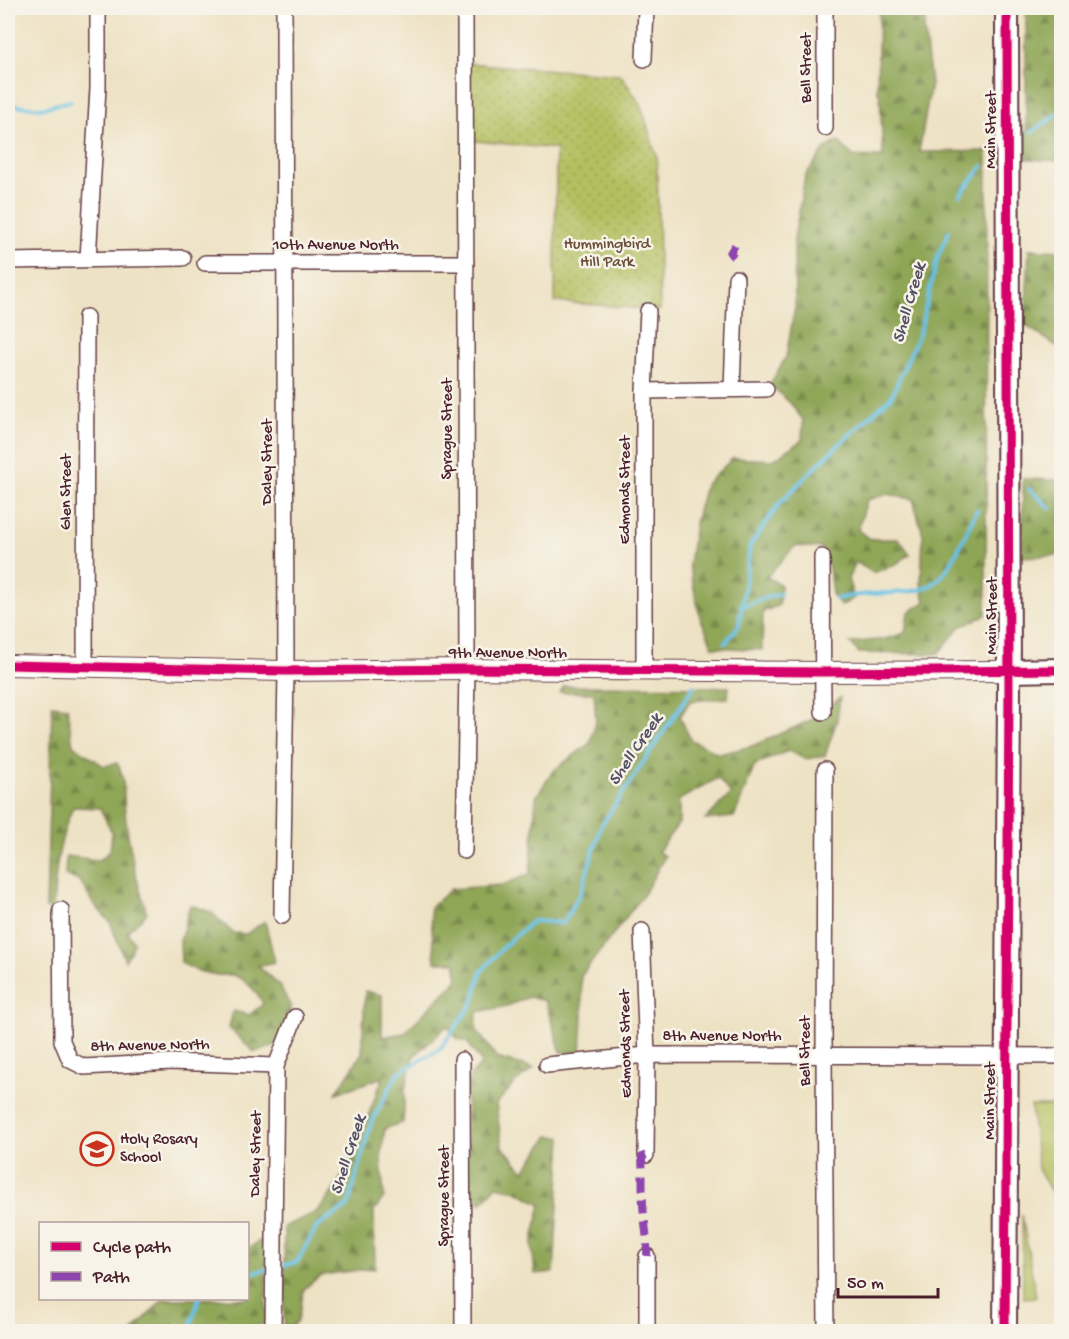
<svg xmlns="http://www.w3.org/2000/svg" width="1069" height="1339" font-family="'Gochi Hand',sans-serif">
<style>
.grass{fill:url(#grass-dots);stroke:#7f7046;stroke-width:1.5}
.forest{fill:url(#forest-firs);stroke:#6c6241;stroke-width:1.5}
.garden{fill:#b4c061;stroke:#7f7046;stroke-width:1.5}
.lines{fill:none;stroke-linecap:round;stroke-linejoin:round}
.stream{stroke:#67c2e5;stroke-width:4}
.minor-casing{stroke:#633c42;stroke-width:18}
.tertiary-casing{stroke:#633c42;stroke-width:22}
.secondary-casing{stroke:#633c42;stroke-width:26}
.minor{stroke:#fff;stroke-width:15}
.tertiary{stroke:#fff;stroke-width:20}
.secondary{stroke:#fff;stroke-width:22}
.quiet{stroke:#8e44ad;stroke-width:8;stroke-dasharray:15 8;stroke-linecap:butt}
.cycleway-casing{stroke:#f7f3e8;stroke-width:13}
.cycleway{stroke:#d6006c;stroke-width:9}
.labels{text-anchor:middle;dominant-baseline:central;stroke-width:5;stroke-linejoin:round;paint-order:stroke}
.street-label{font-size:16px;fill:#4a1f2b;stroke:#f7f3e8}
.park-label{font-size:16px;fill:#6a4f3b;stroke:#f7f3e8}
.poi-label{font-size:16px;fill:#4a1f2b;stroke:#f7f3e8;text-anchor:start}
.water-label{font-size:18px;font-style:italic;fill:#535063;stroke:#f7f3e8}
</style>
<defs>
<pattern id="grass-dots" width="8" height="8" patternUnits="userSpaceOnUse" patternTransform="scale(1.5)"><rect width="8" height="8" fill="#b4c061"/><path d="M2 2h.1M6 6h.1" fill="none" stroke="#949b50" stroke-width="1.8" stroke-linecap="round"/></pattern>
<pattern id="forest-firs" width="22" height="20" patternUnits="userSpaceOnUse" patternTransform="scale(1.5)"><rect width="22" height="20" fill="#8fa657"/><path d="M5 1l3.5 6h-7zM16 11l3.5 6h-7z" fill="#778748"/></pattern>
</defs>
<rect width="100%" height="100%" fill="#f7f3e8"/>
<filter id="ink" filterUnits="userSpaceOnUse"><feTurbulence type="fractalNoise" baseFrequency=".0167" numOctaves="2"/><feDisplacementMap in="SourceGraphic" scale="12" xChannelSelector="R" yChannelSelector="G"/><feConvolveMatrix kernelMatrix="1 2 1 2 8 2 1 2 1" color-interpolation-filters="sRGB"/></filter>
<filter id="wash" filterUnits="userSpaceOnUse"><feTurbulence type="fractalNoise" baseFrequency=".008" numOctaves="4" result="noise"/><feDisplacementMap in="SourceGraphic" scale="24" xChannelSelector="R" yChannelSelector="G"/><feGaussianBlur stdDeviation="1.35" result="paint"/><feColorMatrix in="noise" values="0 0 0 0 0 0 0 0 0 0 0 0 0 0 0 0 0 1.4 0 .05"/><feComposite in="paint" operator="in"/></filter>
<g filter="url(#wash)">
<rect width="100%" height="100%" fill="#eee2c4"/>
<polygon class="grass" points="466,63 621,75 641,105 657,158 660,310 555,302 556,149 466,140"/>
<g class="forest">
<polygon points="879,8 927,8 924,29 931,84 919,152 987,151 986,615 960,627 938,654 859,653 850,643 885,639 905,633 908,613 925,602 921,583 923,535 913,499 888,494 867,500 858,530 870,539 899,539 910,554 896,564 873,573 856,562 848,579 854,598 841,606 832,594 829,568 822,548 795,546 767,577 781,585 779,605 763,612 762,650 713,647 700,617 689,565 695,523 705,485 733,458 773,460 802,440 803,420 791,404 770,384 786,357 795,306 794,239 805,176 825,149 838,141 853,156 883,157 880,95 877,90"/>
<polygon points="1026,8 1061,8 1061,161 1026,159"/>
<polygon points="1029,249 1061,251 1061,349 1025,325"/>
<polygon points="1023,479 1061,480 1061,555 1022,557"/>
<path d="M564 686 729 687 728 698 690 701 680 717 691 740 719 754 752 746 809 721 840 698 837 720 825 756 805 759 788 751 755 765 734 817 705 820 731 794 718 778 679 800V823L658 852 665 856 644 894 581 976 583 1017 581 1053 561 1052 545 1001 529 997 507 1006 477 1012 476 1029 497 1058 534 1068 515 1083 496 1104 502 1146 524 1171 549 1136 562 1137 554 1272 535 1274 532 1244 541 1204 517 1191 497 1186 481 1204 468 1186 466 1081 482 1063 467 1042 457 1038 447 1026 413 1057 405 1091 403 1123 385 1128 381 1158 384 1197 374 1211 375 1268 321 1275 304 1289 298 1320 287 1331 284 1332V1226C294 1222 305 1218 314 1213 342 1194 370 1109 383 1077L336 1093 362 1053 365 991 382 995V1037L404 1033 458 979 455 962H435L430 907 451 889 502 885 530 874 536 797 553 771 590 743 596 721 594 693 560 692Z"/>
<path d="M52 705 67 707 73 745 104 766 117 763C126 778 123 796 125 813 129 848 136 880 147 913L127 932 134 942 131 951 125 961 110 922 92 902 81 882 65 875 66 856 99 860 110 851 112 833 100 808 73 807C58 841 55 873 53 910L46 908Z"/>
<path d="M190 905 211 912 233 933 246 934 265 921 275 962 258 966 280 986 291 1007 288 1029 275 1046 254 1052 229 1028 233 1011 249 1015 263 1004C258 993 245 978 232 975 227 974 222 976 217 975 207 974 189 969 181 962L180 941Z"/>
<polygon points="267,1236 266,1324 240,1329 240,1331 132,1332 163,1299 248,1298 248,1249"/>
</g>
<g class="garden">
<polygon points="1031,1106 1061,1106 1061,1208 1038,1169"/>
<polygon points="1022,1214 1036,1297 1023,1298"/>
</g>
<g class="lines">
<g class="stream">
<polyline points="8,105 42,108 71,101"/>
<polyline points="1032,132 1062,111"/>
<polyline points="960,195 983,166"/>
<polyline points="1029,489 1050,508"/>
<path d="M836 599C858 593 882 594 905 592 917 591 930 588 939 579 955 563 966 531 977 510"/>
<polyline points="742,607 761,599 780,594"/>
<polyline points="725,643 739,625 750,546 778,505 818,464 891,397 919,334 938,256 949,231"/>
<polyline points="285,1265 297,1262 317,1227 348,1206 371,1123 398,1073 440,1049 473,1003 481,972 505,945 533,921 563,923 581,892 601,826 694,686"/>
<polyline points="248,1274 268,1269"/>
<polyline points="189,1332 199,1298"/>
</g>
</g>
</g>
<g filter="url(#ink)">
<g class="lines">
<defs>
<g id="minor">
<polyline points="644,59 646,8"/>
<polyline points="825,128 825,8"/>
<polyline points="88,259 98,88 98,8"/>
<polyline points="8,261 183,258"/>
<polyline points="205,263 466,263"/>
<polyline points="732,389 736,278"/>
<polyline points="644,391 766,389"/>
<polyline points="822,557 823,712"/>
<polyline points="85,667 86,317"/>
<polyline points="644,670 644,391 648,311"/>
<polyline points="825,770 824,1055 826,1332"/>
<polyline points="464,851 467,669 465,8"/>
<polyline points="61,910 62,1041 70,1060 84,1067 171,1062 276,1066"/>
<polyline points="282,916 286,671 284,8"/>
<polyline points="642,931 647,1055 646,1155"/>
<polyline points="462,1060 463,1332"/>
<polyline points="547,1065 647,1055 1062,1056"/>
<polyline points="273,1332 276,1066 295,1017"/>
<polyline points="647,1332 647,1256"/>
</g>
<polyline id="tertiary" points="8,665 286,671 467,669 823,672 1009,671"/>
<g id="secondary">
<polyline points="1009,671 1062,670"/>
<polyline points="1005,1332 1009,690 1007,8"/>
</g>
</defs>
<use href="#minor" class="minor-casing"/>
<use href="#tertiary" class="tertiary-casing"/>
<use href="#secondary" class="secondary-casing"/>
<use href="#minor" class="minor"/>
<use href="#tertiary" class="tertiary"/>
<use href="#secondary" class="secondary"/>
<g class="quiet">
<polyline points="735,245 730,253 736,260"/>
<path d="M646 1155 642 1157C643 1172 642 1188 643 1204 644 1221 648 1238 647 1256"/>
</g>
<defs>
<g id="cycleway">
<polyline points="8,665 286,671 467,669 823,672 1062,670"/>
<polyline points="1005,1332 1009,690 1007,8"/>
</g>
</defs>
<use href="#cycleway" class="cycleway-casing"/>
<use href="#cycleway" class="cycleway"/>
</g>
</g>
<defs>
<symbol id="school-ring" viewBox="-11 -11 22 22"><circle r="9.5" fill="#f7f3e8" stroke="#c8321e" stroke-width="1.5"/><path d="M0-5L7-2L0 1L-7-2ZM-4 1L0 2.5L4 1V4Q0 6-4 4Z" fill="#c8321e"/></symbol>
</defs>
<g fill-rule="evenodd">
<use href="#school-ring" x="78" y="1130" width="38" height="38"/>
</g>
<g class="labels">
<g class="street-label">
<text transform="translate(807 68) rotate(-90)">Bell Street</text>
<text transform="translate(992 130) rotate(-90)">Main Street</text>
<text x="336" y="246">10th Avenue North</text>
<text transform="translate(448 429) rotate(-90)">Sprague Street</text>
<text transform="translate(268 462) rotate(-90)">Daley Street</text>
<text transform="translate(626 490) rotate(-90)">Edmonds Street</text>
<text transform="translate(67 492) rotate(-90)">Glen Street</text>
<text transform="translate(993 616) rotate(-90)">Main Street</text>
<text x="508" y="654">9th Avenue North</text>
<text x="722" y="1037">8th Avenue North</text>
<text transform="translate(627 1044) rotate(-91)">Edmonds Street</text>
<text transform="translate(150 1047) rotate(-1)">8th Avenue North</text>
<text transform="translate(806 1051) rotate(-90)">Bell Street</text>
<text transform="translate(991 1101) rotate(-90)">Main Street</text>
<text transform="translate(257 1154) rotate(-89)">Daley Street</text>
<text transform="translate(445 1196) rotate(-90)">Sprague Street</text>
</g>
<g class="park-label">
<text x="607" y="245">Hummingbird<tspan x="607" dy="18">Hill Park</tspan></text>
</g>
<g class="poi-label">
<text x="120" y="1140">Holy Rosary<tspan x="120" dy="18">School</tspan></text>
</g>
<g class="water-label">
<text transform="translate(910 303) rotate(-74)">Shell Creek</text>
<text transform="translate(636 750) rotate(-56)">Shell Creek</text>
<text transform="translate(349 1155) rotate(-72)">Shell Creek</text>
</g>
</g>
<rect width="1069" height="1339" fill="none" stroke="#f7f3e8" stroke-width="30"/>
<rect x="39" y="1222" width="210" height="78" fill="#f7f3e8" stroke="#b29e9c" stroke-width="1.5"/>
<rect x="51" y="1242" width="30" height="9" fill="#d6006c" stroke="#b29e9c" stroke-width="1.5"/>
<text x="93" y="1252" font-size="18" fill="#4a1f2b">Cycle path</text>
<rect x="51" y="1272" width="30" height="9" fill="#8e44ad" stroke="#b29e9c" stroke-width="1.5"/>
<text x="93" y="1282" font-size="18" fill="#4a1f2b">Path</text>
<path d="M838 1288v9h100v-9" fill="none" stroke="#4a1f2b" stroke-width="3"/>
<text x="847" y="1288" font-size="18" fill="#4a1f2b" stroke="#f7f3e8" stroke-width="4.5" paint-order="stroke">50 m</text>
</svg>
